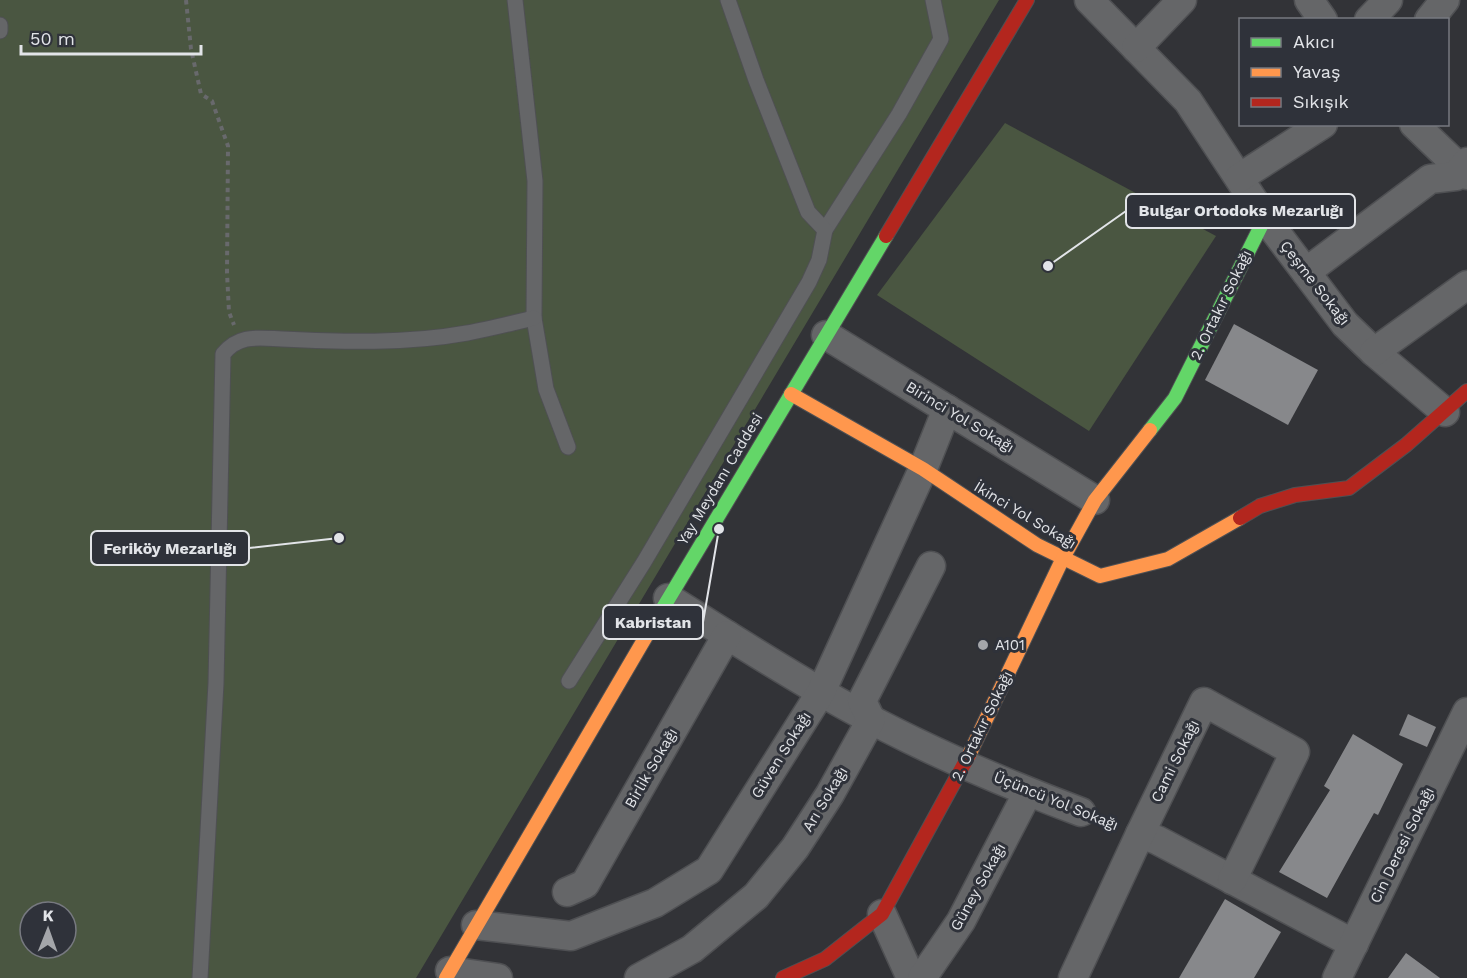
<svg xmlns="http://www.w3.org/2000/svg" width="1467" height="978" font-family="'Work Sans',sans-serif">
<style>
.green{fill:#4a5641;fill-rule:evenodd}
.building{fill:#87888b}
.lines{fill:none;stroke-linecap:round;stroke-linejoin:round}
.lane-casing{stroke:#4f5053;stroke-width:17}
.street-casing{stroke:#4f5053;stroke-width:31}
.fast-casing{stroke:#4f5053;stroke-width:16}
.slow-casing{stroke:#4f5053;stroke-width:16}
.jam-casing{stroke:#4f5053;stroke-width:16}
.path{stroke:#68696c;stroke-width:4;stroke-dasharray:4.5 4.5;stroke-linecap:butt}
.lane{stroke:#656668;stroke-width:15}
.street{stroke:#656668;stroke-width:28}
.fast{stroke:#63d668;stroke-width:14}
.slow{stroke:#ff974d;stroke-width:14}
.jam{stroke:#b3261e;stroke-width:14}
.poi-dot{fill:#a4a6aa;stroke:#2f323a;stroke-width:2}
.labels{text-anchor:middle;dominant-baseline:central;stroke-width:6;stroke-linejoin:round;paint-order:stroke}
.street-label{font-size:15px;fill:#e2e4e8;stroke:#2f323a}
.poi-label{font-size:15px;fill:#e2e4e8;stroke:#2f323a;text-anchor:start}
.leader{fill:none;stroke:#e2e4e8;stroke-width:2}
.callout-dot{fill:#e2e4e8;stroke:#2f323a;stroke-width:2}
.callout{fill:#2f323a;stroke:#e2e4e8;stroke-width:2}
.callout-label{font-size:16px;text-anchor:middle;font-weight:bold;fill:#e2e4e8}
</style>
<rect width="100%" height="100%" fill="#323337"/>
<g class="green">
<path d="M0 0H999L416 978H0ZM30 912H66V948H30Z"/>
<polygon points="1005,123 1216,236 1089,431 877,295"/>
</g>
<g class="building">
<polygon points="1234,324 1318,370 1288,425 1205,380"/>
<polygon points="1408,714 1436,727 1427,747 1399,735"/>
<polygon points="1353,734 1403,764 1378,815 1374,813 1327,898 1279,872 1330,790 1324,786"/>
<polygon points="1225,899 1281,932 1254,978 1179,978"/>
<polygon points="1406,953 1440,978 1388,978"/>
</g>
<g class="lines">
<defs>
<g id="lane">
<polyline points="515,0 535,181 534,318 546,389 568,447"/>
<polyline points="0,25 0,31"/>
<polyline points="825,230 899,114 941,39 933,0"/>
<polyline points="569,681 644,562 809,282 819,260 825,230 808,212 756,80 728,0"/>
<path d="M200 978 216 683 223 354C239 334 258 338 282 339 343 342 406 344 467 333 489 329 512 323 534 318"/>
</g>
<g id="street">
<polyline points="1089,0 1188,101 1265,218 1345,324 1374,352 1445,412"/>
<polyline points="1309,0 1323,20"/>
<polyline points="1369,20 1388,0"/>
<polyline points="1429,20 1445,0"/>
<polyline points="1136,48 1182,0"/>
<polyline points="1414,124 1467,175"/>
<polyline points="1239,178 1323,124"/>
<polyline points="1306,272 1430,179 1456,176 1467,162"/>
<polyline points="826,335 1095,500"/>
<polyline points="1374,352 1467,285"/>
<path d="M668 598C726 634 784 672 844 705 919 747 1001 782 1081 812"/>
<polyline points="1140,834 1157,840 1354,944"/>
<polyline points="567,892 585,884 727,635"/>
<polyline points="882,914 911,978"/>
<polyline points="476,925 571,936 655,903 709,870 821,692 923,469 947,409"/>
<polyline points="450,971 498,978"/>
<polyline points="639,978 692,949 756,896 795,848 830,794 871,720 862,701 931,566"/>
<polyline points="922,978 961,921 1028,792"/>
<polyline points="1073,978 1140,834 1204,702 1295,752 1232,880"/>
<polyline points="1337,978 1467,712"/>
</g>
<g id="fast">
<polyline points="1150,430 1175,398 1265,218"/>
<polyline points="648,633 886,236"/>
</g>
<g id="slow">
<polyline points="791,394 923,469 1037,545 1100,576 1168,559 1240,518"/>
<polyline points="969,755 1063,558 1095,500 1150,430"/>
<polyline points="446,978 648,633"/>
</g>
<g id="jam">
<polyline points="886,236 1027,0"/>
<polyline points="1240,518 1260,506 1295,495 1349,488 1406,445 1467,391"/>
<polyline points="783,978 825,959 882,914 969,755"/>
</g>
</defs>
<use href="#lane" class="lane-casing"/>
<use href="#street" class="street-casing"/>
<use href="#fast" class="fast-casing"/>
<use href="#slow" class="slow-casing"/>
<use href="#jam" class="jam-casing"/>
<polyline class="path" points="186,0 191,49 201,94 212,101 228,146 227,273 229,312 234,325"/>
<use href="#lane" class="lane"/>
<use href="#street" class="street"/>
<use href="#fast" class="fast"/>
<use href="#slow" class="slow"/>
<use href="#jam" class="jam"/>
</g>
<circle class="poi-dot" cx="983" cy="645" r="6"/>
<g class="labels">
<g class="street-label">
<text transform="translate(1315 283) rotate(52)">Çeşme Sokağı</text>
<text transform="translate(1221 305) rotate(-64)">2. Ortakır Sokağı</text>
<text transform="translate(960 417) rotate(31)">Birinci Yol Sokağı</text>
<text transform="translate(720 479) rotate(-59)">Yay Meydanı Caddesi</text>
<text transform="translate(1025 515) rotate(31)">İkinci Yol Sokağı</text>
<text transform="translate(982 726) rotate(-64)">2. Ortakır Sokağı</text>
<text transform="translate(781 755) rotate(-58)">Güven Sokağı</text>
<text transform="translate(1175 761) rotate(-64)">Cami Sokağı</text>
<text transform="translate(651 768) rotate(-60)">Birlik Sokağı</text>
<text transform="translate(825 799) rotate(-59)">Arı Sokağı</text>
<text transform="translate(1056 801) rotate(22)">Üçüncü Yol Sokağı</text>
<text transform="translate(1402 845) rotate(-64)">Cin Deresi Sokağı</text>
<text transform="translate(978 887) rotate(-61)">Güney Sokağı</text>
</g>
<g class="poi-label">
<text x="995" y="645">A101</text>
</g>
</g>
<path class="leader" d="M1048 266L1126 211M339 538L249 548M719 529L703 622"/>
<g class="callout-dot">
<circle cx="1048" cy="266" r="6"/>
<circle cx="339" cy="538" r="6"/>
<circle cx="719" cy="529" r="6"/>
</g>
<g class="callout">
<rect x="1126" y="194" width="229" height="34" rx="6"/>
<rect x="91" y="531" width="158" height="34" rx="6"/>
<rect x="603" y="605" width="100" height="34" rx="6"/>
</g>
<g class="callout-label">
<text x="1241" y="216">Bulgar Ortodoks Mezarlığı</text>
<text x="170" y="554">Feriköy Mezarlığı</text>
<text x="653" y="628">Kabristan</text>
</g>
<rect x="1239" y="18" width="210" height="108" fill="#2f323a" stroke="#777980" stroke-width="1.5"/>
<rect x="1251" y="38" width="30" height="9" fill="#63d668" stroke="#777980" stroke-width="1.5"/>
<text x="1293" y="48" font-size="18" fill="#e2e4e8">Akıcı</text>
<rect x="1251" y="68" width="30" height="9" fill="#ff974d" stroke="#777980" stroke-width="1.5"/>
<text x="1293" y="78" font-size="18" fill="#e2e4e8">Yavaş</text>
<rect x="1251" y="98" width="30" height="9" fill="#b3261e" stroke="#777980" stroke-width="1.5"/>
<text x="1293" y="108" font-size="18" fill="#e2e4e8">Sıkışık</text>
<g transform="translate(48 930) rotate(1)"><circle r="28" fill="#2f323a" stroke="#777980" stroke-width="1.5"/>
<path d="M0-4.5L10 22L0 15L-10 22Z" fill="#a4a6aa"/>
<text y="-9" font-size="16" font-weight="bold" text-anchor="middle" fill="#e2e4e8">K</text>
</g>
<path d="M21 45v9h180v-9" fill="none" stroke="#e2e4e8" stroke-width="3"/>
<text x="30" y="45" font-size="18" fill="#e2e4e8" stroke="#2f323a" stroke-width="4.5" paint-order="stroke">50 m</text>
</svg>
